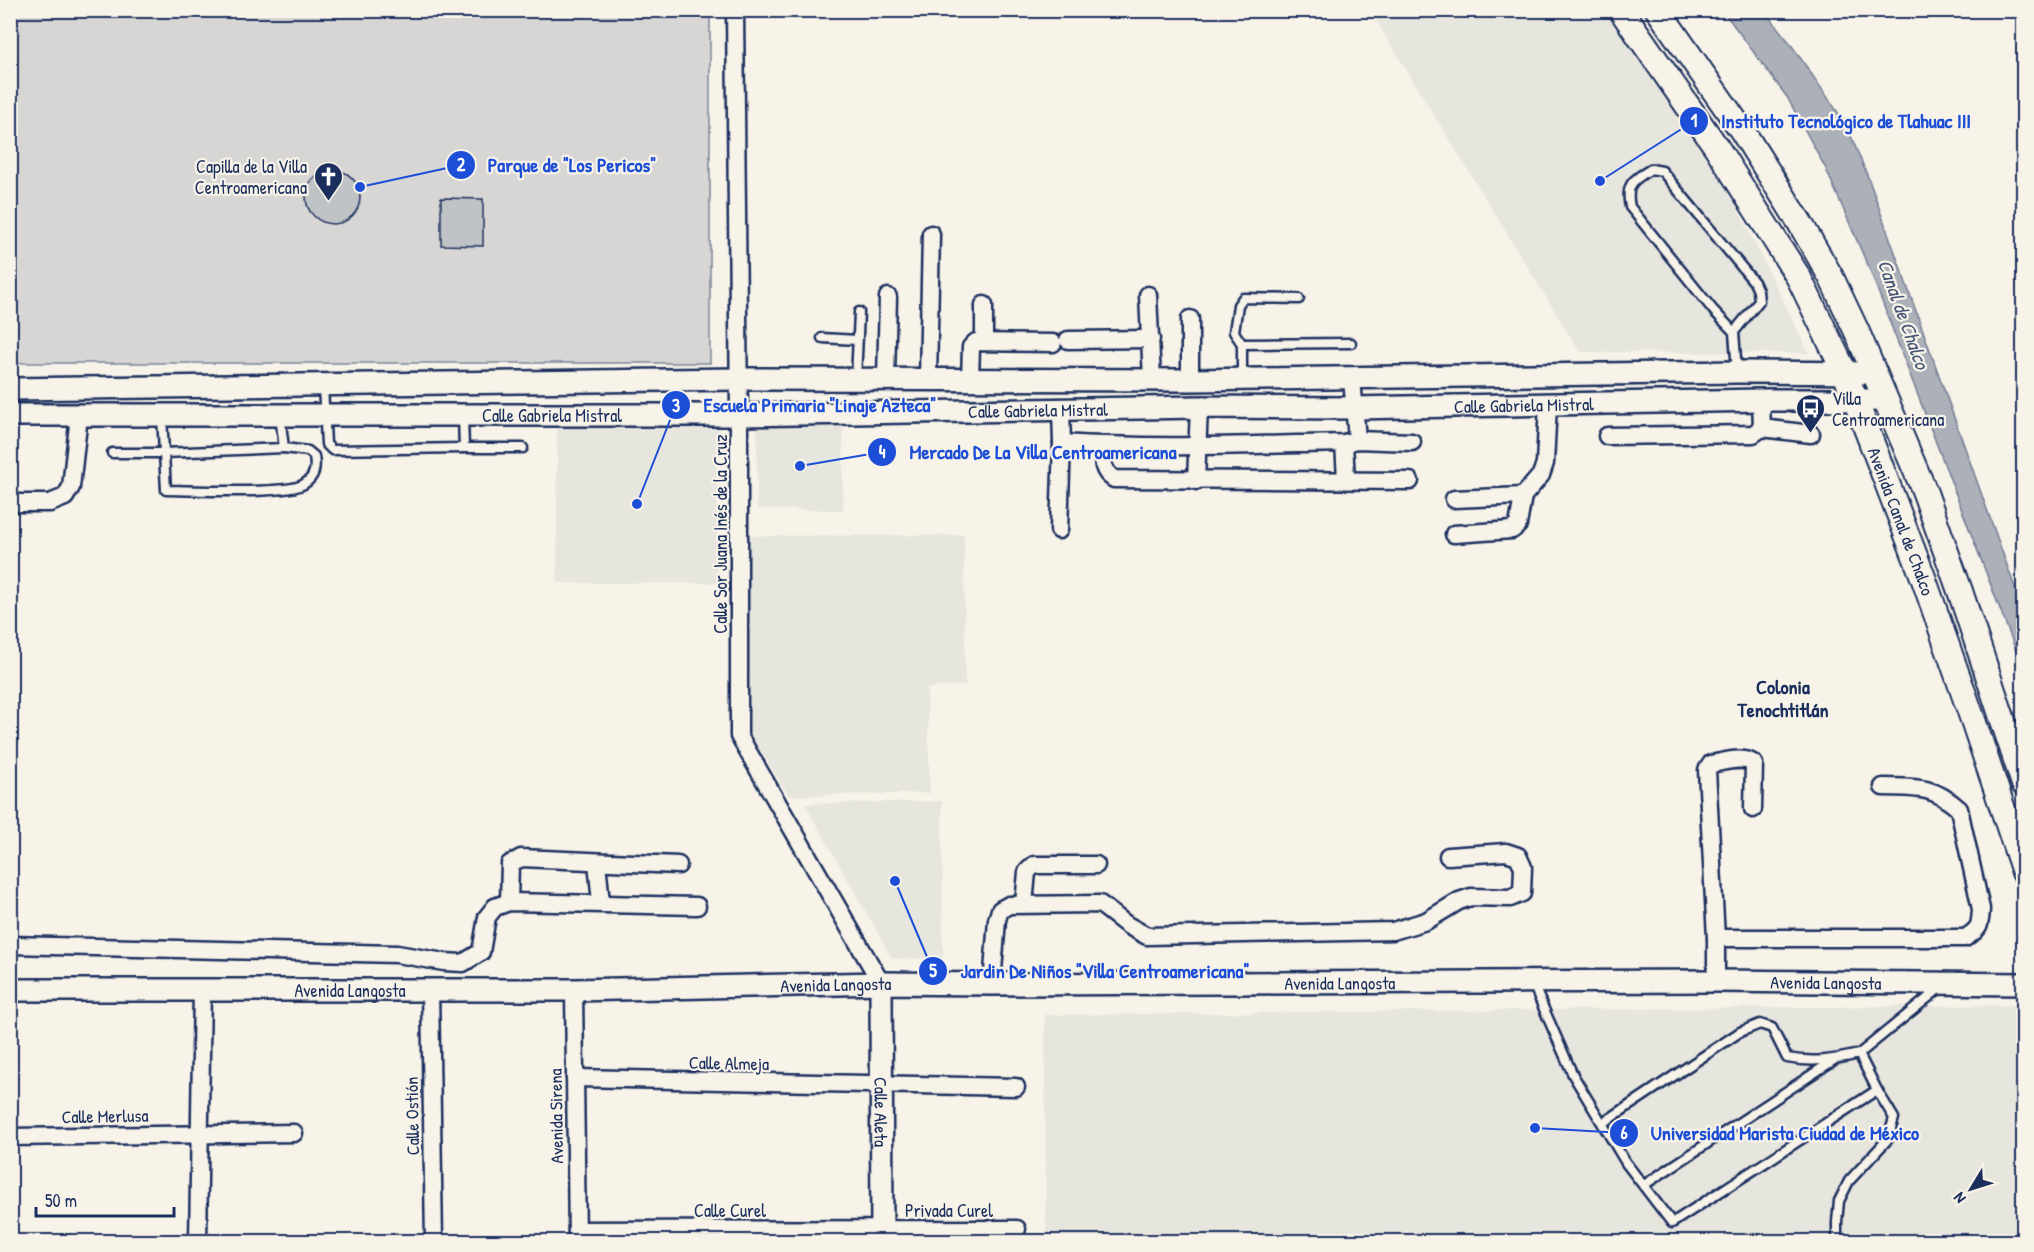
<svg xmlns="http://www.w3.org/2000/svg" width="2034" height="1252" font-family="'Patrick Hand',sans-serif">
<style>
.built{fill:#e6e5de}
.green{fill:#d7d6d4;stroke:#798299;stroke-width:1.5}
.water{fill:#acb0b9;stroke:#727c95;stroke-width:1.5}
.building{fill:#c0c3c5;stroke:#1b2f5e;stroke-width:1.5}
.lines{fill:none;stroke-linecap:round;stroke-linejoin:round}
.service-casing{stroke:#1b2f5e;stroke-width:13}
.minor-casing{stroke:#1b2f5e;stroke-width:21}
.tertiary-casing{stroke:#1b2f5e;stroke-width:26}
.secondary-casing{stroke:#1b2f5e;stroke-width:28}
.service{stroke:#f7f3e8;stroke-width:8}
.minor{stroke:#f7f3e8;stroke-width:16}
.tertiary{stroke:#f7f3e8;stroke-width:21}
.secondary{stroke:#f7f3e8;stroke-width:24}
.labels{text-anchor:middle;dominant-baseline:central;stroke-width:4.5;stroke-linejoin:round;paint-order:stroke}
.poi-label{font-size:18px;fill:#1b2f5e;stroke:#f7f3e8;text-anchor:end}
.street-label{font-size:18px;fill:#1b2f5e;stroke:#f7f3e8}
.water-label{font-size:20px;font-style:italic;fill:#465679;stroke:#f7f3e8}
.neighbourhood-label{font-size:20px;font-weight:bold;fill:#1b2f5e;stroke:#f7f3e8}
.leader{fill:none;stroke:#1d4ed8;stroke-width:2}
.callout-dot{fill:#1d4ed8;stroke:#f7f3e8;stroke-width:2}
.mark-label{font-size:18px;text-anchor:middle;font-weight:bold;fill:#fff}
.callout-label{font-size:20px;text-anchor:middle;font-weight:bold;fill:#1d4ed8;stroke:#f7f3e8;stroke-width:4.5;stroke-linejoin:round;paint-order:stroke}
</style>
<rect width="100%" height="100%" fill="#f7f3e8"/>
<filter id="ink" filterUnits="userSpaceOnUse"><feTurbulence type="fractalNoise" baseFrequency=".0167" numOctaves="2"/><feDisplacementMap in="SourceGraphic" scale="12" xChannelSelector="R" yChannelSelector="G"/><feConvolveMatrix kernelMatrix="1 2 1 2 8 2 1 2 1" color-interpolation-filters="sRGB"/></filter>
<g filter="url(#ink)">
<g class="built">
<polygon points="1370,11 1606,11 1711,155 1809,353 1580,352"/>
<polygon points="557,422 717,426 717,583 557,583"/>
<polygon points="757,422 843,422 843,510 757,509"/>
<polygon points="964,535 965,685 927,688 930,793 789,796 750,733 747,536"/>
<polygon points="942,801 943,959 892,958 805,804"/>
<polygon points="2023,1005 2023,1241 1046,1241 1045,1015"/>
</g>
<rect class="green" x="11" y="11" width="699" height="352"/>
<polygon class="water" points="1723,11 1764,11 1790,43 1846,124 1868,177 2023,610 2023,669 1871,273 1826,169 1787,97"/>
<g class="building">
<circle cx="333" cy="197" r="27"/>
<polygon points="441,198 483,199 483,246 441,245"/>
</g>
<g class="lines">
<defs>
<g id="service">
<path d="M1734 332 1759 301 1758 291 1754 282 1662 171 1651 169C1633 180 1625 184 1630 207L1713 310 1734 332 1737 372"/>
<polyline points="822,338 857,340"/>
<polyline points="1242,344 1351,343"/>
<polyline points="1242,377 1242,344 1234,332 1238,305 1243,298 1299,299"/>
<polyline points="856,379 859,312"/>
<polyline points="323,385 326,444 332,450 464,448"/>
<polyline points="162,415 164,453 284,448 280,415"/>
<polyline points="463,416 464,448 523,448"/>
<path d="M112 453H164L166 490C190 490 288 495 304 484 315 477 316 468 314 456L308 451 284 448"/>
<polyline points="1533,984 1573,1075 1626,1163 1672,1223 1877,1090"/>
<polyline points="1859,1054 1940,988"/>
<path d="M1603 1123 1740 1032 1760 1024 1772 1028 1787 1058C1812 1063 1834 1060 1859 1054L1877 1090 1894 1118 1888 1139 1849 1181 1839 1201 1837 1222V1242"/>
<polyline points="1644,1185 1834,1060"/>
</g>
<g id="minor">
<polyline points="735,10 739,415 739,736 881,983"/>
<polyline points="1148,295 1152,380"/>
<polyline points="984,305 984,342"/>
<polyline points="1190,319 1190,380"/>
<polyline points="1068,340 1151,339"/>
<polyline points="1352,378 1357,440"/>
<polyline points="886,379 888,297"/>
<polyline points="928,379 931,234"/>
<polyline points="970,379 971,347 976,342 1053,343"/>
<polyline points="1762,428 1811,434"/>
<polyline points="1607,436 1753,434 1762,428 1761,400"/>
<path d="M1062 443C1156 449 1250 445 1344 443L1357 440 1412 442"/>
<polyline points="1344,443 1346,479"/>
<path d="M1103 446C1103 460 1101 471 1114 479L1410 481"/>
<polyline points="1196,481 1199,407"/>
<polyline points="1454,499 1523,496"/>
<polyline points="10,503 50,503 65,497 71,487 79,416"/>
<polyline points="1059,530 1062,443 1061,410"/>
<polyline points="1454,534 1512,530 1518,525 1523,496 1541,475 1545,463 1548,405"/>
<polyline points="597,862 601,903"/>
<polyline points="509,902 510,864 521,858 678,865"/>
<polyline points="1024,904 1027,872 1034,865 1096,865"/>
<path d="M1716 938H1965C1980 929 1980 926 1981 909L1959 809C1932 785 1917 788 1883 787"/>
<polyline points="10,945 397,954 444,962 463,963 481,952 487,917 495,907 509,902 697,906"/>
<path d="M1716 981V938L1707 770 1711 764C1724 762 1744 755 1754 764L1753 809"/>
<polyline points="992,984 997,920 1000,910 1009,905 1100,904 1127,925 1147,936 1393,931 1426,921 1459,901 1471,897 1510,898 1522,893 1523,867 1518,856 1506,852 1448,856"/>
<polyline points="430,989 434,1242"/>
<polyline points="574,990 577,1242"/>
<polyline points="575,1078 1016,1087"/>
<polyline points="10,1137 294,1133"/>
<polyline points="577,1230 1017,1229"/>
<polyline points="198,1242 202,989"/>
</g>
<g id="tertiary">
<polyline points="10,389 738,379 1190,380 1737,372 1876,373"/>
<path id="s1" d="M10 415H739L1199 407 1353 408 1761 400H1886"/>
<path id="s2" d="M881 983 882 1242"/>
<path id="s3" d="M10 990H574L881 983 992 984 1716 981 2024 984"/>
</g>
<g id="secondary">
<path id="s4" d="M1621 10 1717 148 1799 278 1845 373 1923 577 1974 723 2024 872"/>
<polyline points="1658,10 1743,132 1800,223 1831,277 1857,332 1924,490 1960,591 2024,784"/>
</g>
</defs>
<use href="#service" class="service-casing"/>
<use href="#minor" class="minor-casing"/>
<use href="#tertiary" class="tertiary-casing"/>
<use href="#secondary" class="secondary-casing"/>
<use href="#service" class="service"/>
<use href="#minor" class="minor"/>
<use href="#tertiary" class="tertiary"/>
<use href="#secondary" class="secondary"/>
</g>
</g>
<defs>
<symbol id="church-pin" viewBox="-11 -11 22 30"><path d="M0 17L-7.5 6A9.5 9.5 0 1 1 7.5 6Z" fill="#1b2f5e" stroke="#f7f3e8"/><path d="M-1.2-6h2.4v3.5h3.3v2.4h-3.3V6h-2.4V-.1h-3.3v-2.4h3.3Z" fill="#fff"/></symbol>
<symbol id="bus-pin" viewBox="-11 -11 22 30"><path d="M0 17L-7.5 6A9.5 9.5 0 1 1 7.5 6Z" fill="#1b2f5e" stroke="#f7f3e8"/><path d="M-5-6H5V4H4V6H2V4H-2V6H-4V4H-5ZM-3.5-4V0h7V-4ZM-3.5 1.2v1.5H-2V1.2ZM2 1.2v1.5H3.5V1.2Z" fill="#fff"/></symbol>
</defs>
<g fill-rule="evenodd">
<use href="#church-pin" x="312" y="160" width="33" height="45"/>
<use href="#bus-pin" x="1794" y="392" width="33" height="45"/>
</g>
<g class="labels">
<g class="poi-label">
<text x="307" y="166">Capilla de la Villa<tspan x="307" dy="21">Centroamericana</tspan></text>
<text x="1832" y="398" text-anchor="start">Villa<tspan x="1832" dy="21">Centroamericana</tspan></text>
</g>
<g class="street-label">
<text stroke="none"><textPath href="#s1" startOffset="1514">Calle Gabriela Mistral</textPath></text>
<text stroke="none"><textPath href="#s1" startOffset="1028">Calle Gabriela Mistral</textPath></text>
<text stroke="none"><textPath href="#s1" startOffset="542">Calle Gabriela Mistral</textPath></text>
<text stroke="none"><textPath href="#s4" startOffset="586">Avenida Canal de Chalco</textPath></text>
<text transform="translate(720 534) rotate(-90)">Calle Sor Juana Inés de la Cruz</text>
<text stroke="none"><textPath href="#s3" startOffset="1816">Avenida Langosta</textPath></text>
<text stroke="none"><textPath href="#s3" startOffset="1330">Avenida Langosta</textPath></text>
<text stroke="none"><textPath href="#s3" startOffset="826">Avenida Langosta</textPath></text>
<text stroke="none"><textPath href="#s3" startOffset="340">Avenida Langosta</textPath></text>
<text transform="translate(729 1063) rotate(1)">Calle Almeja</text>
<text stroke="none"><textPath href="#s2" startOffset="129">Calle Aleta</textPath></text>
<text transform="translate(105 1116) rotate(-1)">Calle Merlusa</text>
<text transform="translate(412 1116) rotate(-91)">Calle Ostión</text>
<text transform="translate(556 1116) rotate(-91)">Avenida Sirena</text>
<text x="730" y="1210">Calle Curel</text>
<text x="949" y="1210">Privada Curel</text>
</g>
<g class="water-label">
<text transform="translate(1904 314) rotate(70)">Canal de Chalco</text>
</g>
<g class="neighbourhood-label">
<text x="1783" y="686">Colonia<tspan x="1783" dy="23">Tenochtitlán</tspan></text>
</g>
</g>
<path class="leader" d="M1600 181L1694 121M360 187L461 165M637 504L676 405M800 466L882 452M895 881L933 971M1535 1128L1624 1133"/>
<g class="callout-dot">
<circle cx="1600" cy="181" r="6"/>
<circle cx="360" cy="187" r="6"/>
<circle cx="637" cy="504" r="6"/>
<circle cx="800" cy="466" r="6"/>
<circle cx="895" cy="881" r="6"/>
<circle cx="1535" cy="1128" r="6"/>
<circle cx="1694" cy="121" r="15"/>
<circle cx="461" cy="165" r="15"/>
<circle cx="676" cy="405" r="15"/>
<circle cx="882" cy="452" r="15"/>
<circle cx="933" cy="971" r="15"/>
<circle cx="1624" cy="1133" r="15"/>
</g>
<g class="mark-label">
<text x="1694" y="127">1</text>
<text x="461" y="171">2</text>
<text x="676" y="412">3</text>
<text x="882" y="458">4</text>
<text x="933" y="977">5</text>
<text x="1624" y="1139">6</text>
</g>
<g class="callout-label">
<text x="1846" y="128">Instituto Tecnológico de Tlahuac III</text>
<text x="572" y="172">Parque de "Los Pericos"</text>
<text x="820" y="412">Escuela Primaria "Linaje Azteca"</text>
<text x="1043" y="459">Mercado De La Villa Centroamericana</text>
<text x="1105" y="978">Jardin De Niños "Villa Centroamericana"</text>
<text x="1785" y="1140">Universidad Marista Ciudad de México</text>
</g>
<rect width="2034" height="1252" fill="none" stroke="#f7f3e8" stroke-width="36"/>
<rect x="18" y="18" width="1998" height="1216" fill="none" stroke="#1b2f5e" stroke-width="2" filter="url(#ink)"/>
<g transform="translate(1971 1189) rotate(232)" stroke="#f7f3e8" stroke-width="4.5" paint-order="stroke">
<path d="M0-4.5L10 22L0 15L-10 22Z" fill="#1b2f5e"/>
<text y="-9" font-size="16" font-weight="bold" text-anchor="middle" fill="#1b2f5e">N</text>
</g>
<path d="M36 1207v9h138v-9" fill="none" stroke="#1b2f5e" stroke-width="3"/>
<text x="45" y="1207" font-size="18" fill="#1b2f5e" stroke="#f7f3e8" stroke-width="4.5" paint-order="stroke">50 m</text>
</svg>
